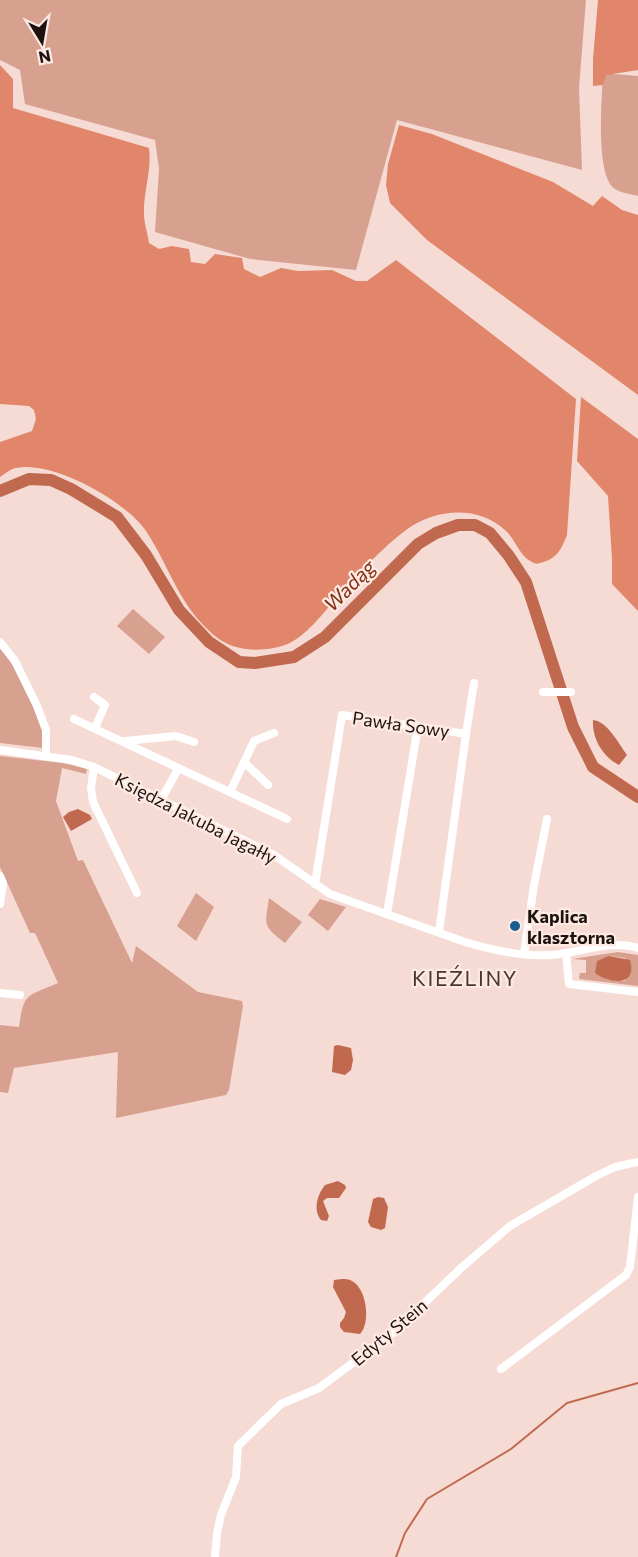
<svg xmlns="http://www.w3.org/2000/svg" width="638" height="1557" font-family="Commissioner,sans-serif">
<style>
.green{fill:#d8a08e;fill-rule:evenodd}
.forest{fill:#e1866a}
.water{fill:#c1694f}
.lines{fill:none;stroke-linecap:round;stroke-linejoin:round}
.stream{stroke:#c1694f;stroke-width:2}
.river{stroke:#c1694f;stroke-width:12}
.minor{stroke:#fff;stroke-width:8}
.poi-dot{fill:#1b5d92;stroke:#feeae3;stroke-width:2}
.labels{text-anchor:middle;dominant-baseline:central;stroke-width:4.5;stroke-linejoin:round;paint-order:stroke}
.street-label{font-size:18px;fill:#1c1310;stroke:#feeae3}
.poi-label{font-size:18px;font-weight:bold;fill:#1c1310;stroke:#feeae3;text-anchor:start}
.water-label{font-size:20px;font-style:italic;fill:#802f14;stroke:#feeae3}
.quarter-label{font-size:21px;letter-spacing:1.5px;fill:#4a3630;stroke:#feeae3}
</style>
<rect width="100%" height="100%" fill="#f5dbd3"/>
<g class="green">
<polygon points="0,0 586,0 579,88 582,170 397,120 356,270 250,259 155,232 159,169 155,140 25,104 20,70 0,60"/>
<path d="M603 73 638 76V196C631 194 621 193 615 189 595 176 602 97 603 73Z"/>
<polygon points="133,609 165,637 149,654 117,626"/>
<path d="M0 648C16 667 37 704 43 729 45 735 44 742 43 748L0 743Z"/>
<path d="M0 756 63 763 87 769 86 774 62 768 56 801 78 861 83 860 132 963 136 946 198 992 242 1001 243 1006 229 1090 226 1095 116 1118 118 1052 14 1068 8 1093 0 1092V1025L19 1027C24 992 26 997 58 983L35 933H30L0 867Z"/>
<polygon points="196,893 214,907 196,941 177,926"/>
<path d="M269 898 302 922 285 943C262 925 265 926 269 898Z"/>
<polygon points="320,899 346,907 328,931 308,915"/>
<path d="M618 952 638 955V986L579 979 580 973H586V960L572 959ZM609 956 625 958V981L607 980Z"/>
</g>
<g class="forest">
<polygon points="598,0 638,0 638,70 606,75 603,85 593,86 593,59"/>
<path d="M0 65 13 79V108L149 148C152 171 143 192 144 215 144 223 148 234 149 243L159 249 172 246 189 249 191 262 205 264 215 254 242 258 244 269 260 277 281 268 298 271 332 270 356 281H367L396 260 576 399 567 535C561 550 557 559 540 563 536 564 536 564 532 562 520 557 515 539 506 531 479 505 436 508 406 530 381 549 359 573 338 596 324 612 305 638 285 645 264 652 237 652 219 639 180 610 171 569 146 531 126 501 52 460 16 468 10 469 5 474 0 477V442L32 431 36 419 34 410 29 406 0 404Z"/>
<polygon points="399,125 432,134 553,182 593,206 602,196 622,210 638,215 638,395 427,240 390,203 386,185 388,164"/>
<polygon points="581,397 638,439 638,611 612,584 612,559 608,496 577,461"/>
</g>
<g class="water">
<path d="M593 720C607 721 619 744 627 755L619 765C602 756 592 738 593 720Z"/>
<polygon points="78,809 90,815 92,819 71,831 63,817 69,812"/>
<path d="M609 956 630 960C638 987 609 984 595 973L597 961Z"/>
<polygon points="338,1045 351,1048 353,1060 351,1070 345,1075 332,1072 334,1046"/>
<path d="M338 1181 345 1185 346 1188 339 1198H327L323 1201 329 1216 327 1221 321 1220C313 1210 317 1195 325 1185Z"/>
<polygon points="378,1197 384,1198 388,1207 385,1228 381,1230 371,1227 368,1222 373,1199"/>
<path d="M342 1279C345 1279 349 1279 352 1281 367 1289 371 1323 360 1334L344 1332 340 1327V1323L344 1318 346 1312 333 1287 334 1280Z"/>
</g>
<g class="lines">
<polyline class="stream" points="396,1557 405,1533 427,1499 511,1449 567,1403 638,1383"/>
<polyline class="river" points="0,491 29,479 51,480 71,489 117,517 146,555 179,610 209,642 239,662 255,663 294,657 325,637 418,544 436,533 458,525 475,525 490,533 509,556 526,582 573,727 593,767 638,797"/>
<g class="minor">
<polyline points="0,642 15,661 37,706 46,730 46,755"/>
<polyline points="543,692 571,692"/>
<polyline points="94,697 105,705 95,728"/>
<polyline points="74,719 287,819"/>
<polyline points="466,734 474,683"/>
<polyline points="125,741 176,736 194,742"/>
<path d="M0 750 72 760 94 767 274 855 330 894 465 942C492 950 523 957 551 955 580 953 610 939 638 948"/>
<polyline points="244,762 268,785"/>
<polyline points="94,767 91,788 93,802 137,893"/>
<polyline points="230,792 254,741 274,733"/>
<polyline points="161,800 178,769"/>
<polyline points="0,876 3,883 0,904"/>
<polyline points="315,884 342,715 466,734 439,932"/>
<polyline points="387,914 418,726"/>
<polyline points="566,953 569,984 638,992"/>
<polyline points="524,954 534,885 547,819"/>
<polyline points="0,993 20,995"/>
<polyline points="501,1369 626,1275 630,1267 638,1197"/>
<polyline points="215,1557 217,1533 221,1515 236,1477 238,1446 281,1404 319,1388 393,1333 461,1268 510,1226 596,1176 615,1167 638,1162"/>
</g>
</g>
<circle class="poi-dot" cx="515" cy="926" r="6"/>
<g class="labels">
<g class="street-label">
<text transform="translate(401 724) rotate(8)">Pawła Sowy</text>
<text transform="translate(196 818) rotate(27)">Księdza Jakuba Jagałły</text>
<text transform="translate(389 1332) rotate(-40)">Edyty Stein</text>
</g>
<g class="poi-label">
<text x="527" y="916">Kaplica<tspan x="527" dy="21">klasztorna</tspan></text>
</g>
<g class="water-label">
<text transform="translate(349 585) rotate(-45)">Wadąg</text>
</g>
<g class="quarter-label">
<text x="465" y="977">KIEŹLINY</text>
</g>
</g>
<g transform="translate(42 42) rotate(169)" stroke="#feeae3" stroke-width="4.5" paint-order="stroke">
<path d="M0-4.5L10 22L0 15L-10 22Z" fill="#1c1310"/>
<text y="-9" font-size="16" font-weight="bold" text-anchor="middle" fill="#1c1310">N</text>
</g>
</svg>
